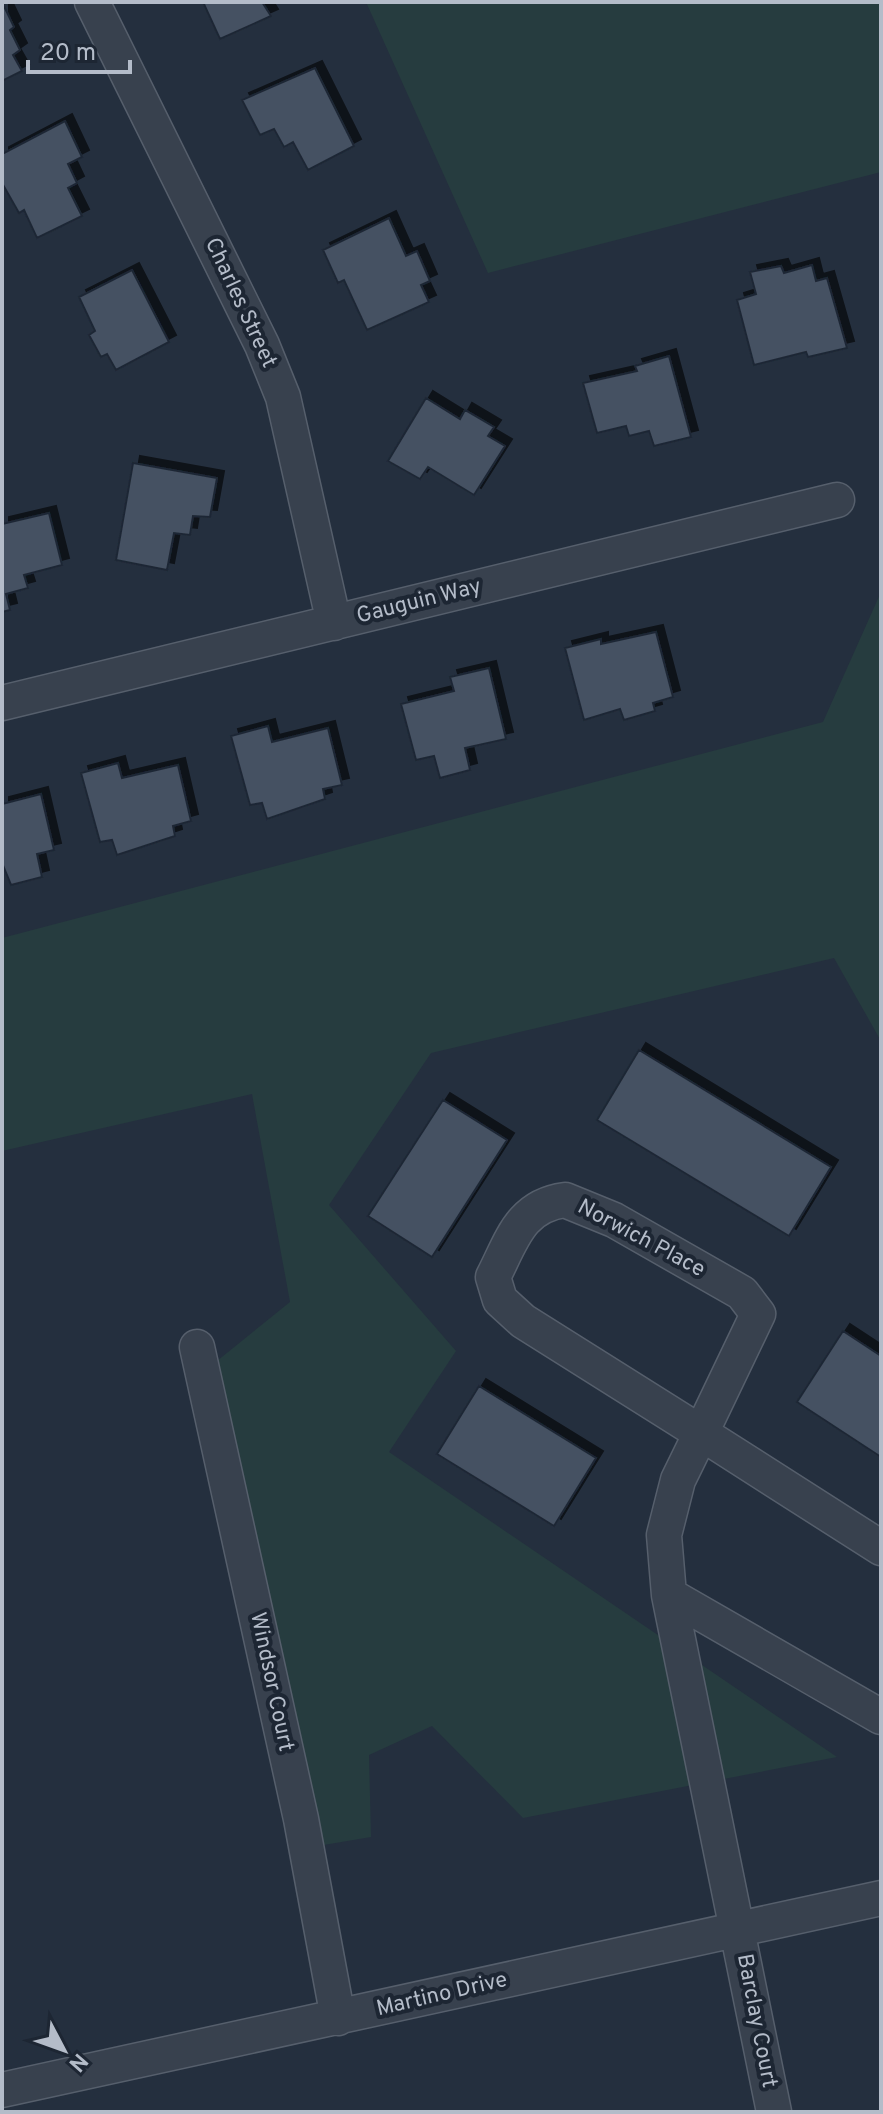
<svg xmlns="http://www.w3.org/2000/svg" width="883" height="2114" viewBox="0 0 883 2114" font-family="Overpass,sans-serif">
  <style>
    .green { fill: #263c3f }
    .building { fill: #455162; stroke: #1f2835; stroke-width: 2; filter: url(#shadow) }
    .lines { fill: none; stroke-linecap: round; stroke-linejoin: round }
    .minor-casing { stroke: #565f6c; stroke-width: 37 }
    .minor { stroke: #38414e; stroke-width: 34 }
    .labels { text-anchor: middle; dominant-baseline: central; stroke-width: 8; stroke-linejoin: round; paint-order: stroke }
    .street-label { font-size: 22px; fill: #b4bcc9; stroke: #1d2633 }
  </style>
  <defs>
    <filter id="shadow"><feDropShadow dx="7" dy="-7" stdDeviation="0" flood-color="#0009"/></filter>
  </defs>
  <rect width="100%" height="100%" fill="#242f3e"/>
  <path class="green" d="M366 2H881V172L488 273Z
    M881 592V1041L834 958 431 1053 329 1205 456 1351 389 1452 837 1757 523 1818 432 1726 369 1755 371 1837 294 1850 191 1382 290 1302 252 1094 2 1151V938L823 722Z"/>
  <path class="building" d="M2 2 14 27 10 30 20 50 13 55 22 71 2 81Z
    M203 2H262L271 16 220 39Z
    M315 68 354 146 308 170 293 142 284 147 274 129 260 135 242 100Z
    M65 121 82 157 68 164 77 183 68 188 82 216 37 238 24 210 19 213 2 183V154Z
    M389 218 406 256 417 251 430 281 421 285 429 302 367 330 344 280 338 283 323 250Z
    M812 265 816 281 827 278 847 348 808 357 806 352 754 365 737 300 756 294 750 272 781 266 784 273Z
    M132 270 169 342 116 370 107 354 101 357 89 335 95 331 79 297Z
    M669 356 691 437 654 446 649 431 629 436 626 426 597 433 583 383 637 371 635 366Z
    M426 398 460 419 465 410 494 427 488 436 505 446 474 495 428 467 420 479 388 461Z
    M133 463 217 478 210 517 193 516 190 535 174 533 167 570 116 560Z
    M49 513 62 565 24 575 28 588 6 594 10 610 2 612V524Z
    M656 632 673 697 653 703 655 711 624 720 620 709 584 720 565 648 601 639V644Z
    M489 668 506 739 465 748 470 770 440 778 434 756 416 760 401 704 454 691 450 677Z
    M268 726 272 742 328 728 342 785 323 789 325 799 267 819 262 803 250 805 231 736Z
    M118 763 122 778 178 765 191 821 173 826 175 836 117 855 112 840 100 842 81 773Z
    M41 794 54 850 37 854 42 877 11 885 2 863V804Z
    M639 1050 831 1167 789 1236 597 1120Z
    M443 1100 507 1140 432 1257 368 1216Z
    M843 1331 881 1356V1457L797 1402Z
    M479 1386 596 1458 554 1526 437 1454Z"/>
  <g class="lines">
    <defs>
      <path id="minor" d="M92 2 262 345 283 397 334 623
        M2 703 837 500
        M565 1200 614 1220 742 1293 758 1314 701 1433 523 1321 500 1300 493 1277C512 1240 520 1206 565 1200Z
        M197 1347 301 1819 338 2018
        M669 1595 881 1717
        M2 2090 881 1898
        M774 2112 669 1595 664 1535 678 1480 701 1433 881 1548"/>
    </defs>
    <use href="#minor" class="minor-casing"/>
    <use href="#minor" class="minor"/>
  </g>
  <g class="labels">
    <g class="street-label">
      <text transform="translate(240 303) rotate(65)">Charles Street</text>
      <text transform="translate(419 602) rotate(-14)">Gauguin Way</text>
      <text transform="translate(641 1239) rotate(28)">Norwich Place</text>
      <text transform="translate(271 1682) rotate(78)">Windsor Court</text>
      <text transform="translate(442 1995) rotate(-13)">Martino Drive</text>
      <text transform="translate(756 2021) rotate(79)">Barclay Court</text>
    </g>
  </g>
  <rect width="883" height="2114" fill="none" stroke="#b4bcc9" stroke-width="8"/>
  <g transform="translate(64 2050) rotate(131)" stroke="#1d2633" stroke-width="6" paint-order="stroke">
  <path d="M0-6L14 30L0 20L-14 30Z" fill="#b4bcc9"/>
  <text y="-12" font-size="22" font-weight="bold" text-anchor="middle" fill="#b4bcc9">N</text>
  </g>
  <path d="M28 60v12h102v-12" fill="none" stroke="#b4bcc9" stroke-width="4"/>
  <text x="40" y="60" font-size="24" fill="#b4bcc9" stroke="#1d2633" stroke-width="6" paint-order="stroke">20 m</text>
</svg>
